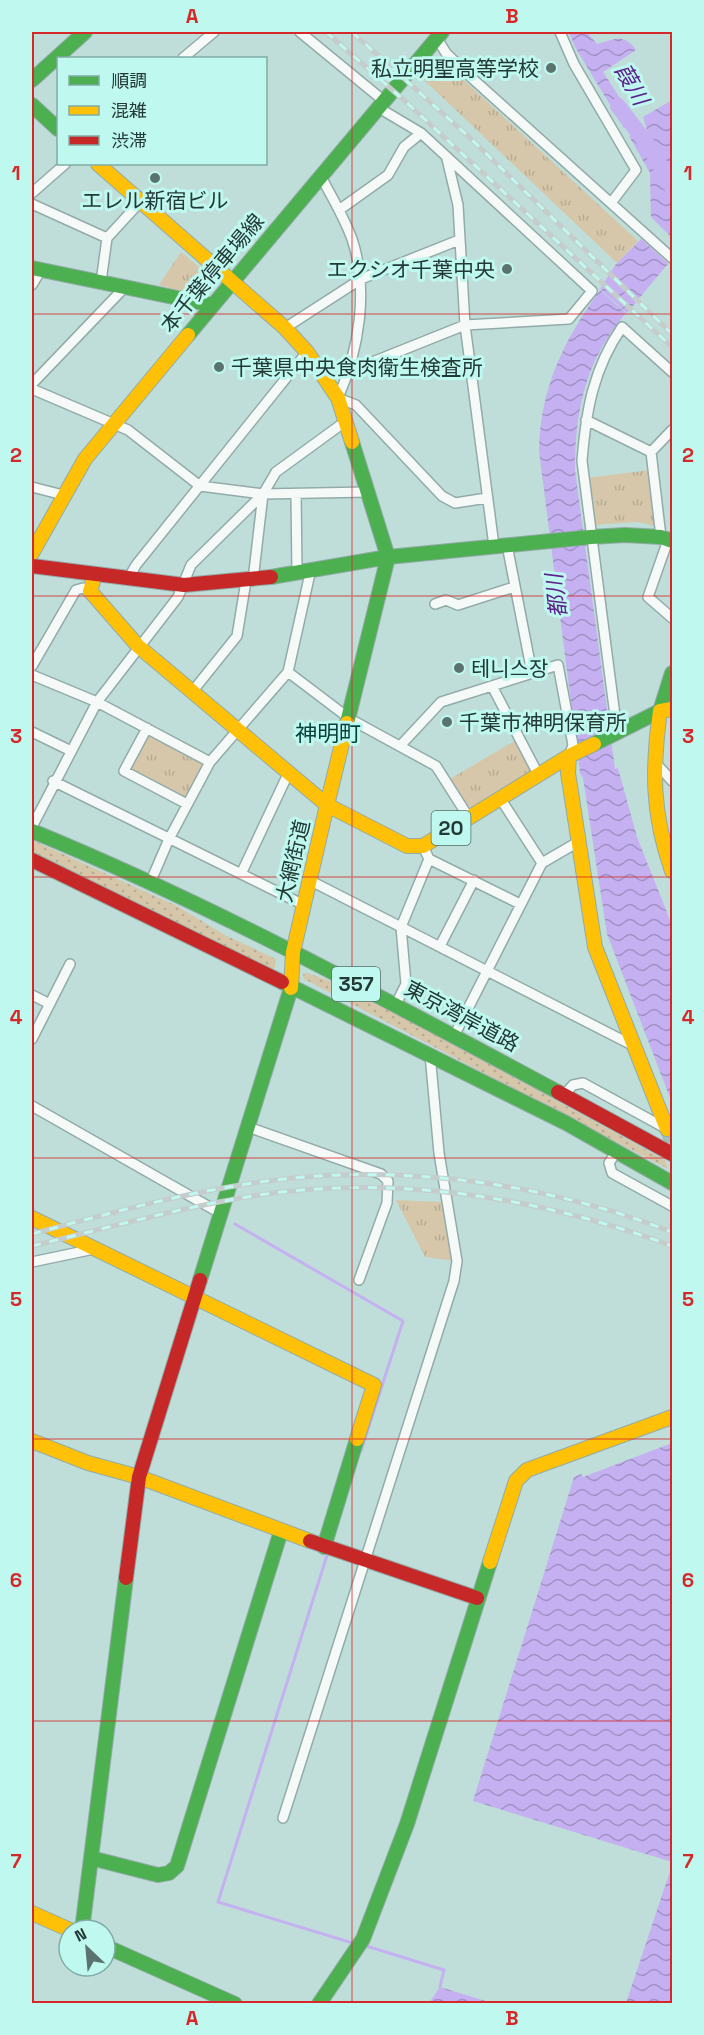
<svg xmlns="http://www.w3.org/2000/svg" width="704" height="2035" viewBox="0 0 704 2035" font-family="'Space Grotesk','Noto Sans JP','Noto Sans KR',sans-serif">
  <style>
    .grass { fill: url(#grass-dots) }
    .park { fill: url(#park-tufts) }
    .water { fill: url(#water-waves) }
    .pier { fill: #bfded9 }
    .lines { fill: none; stroke-linecap: round; stroke-linejoin: round }
    .stream { stroke: #c5b1f1; stroke-width: 3 }
    .river { stroke: #c5b1f1; stroke-width: 16 }
    .secondary-tunnel { stroke: #a0bdb8; stroke-width: 14; stroke-dasharray: 14 7; stroke-linecap: butt }
    .street-casing { stroke: #93aba8; stroke-width: 12 }
    .fast-casing { stroke: #93aba8; stroke-width: 16 }
    .slow-casing { stroke: #93aba8; stroke-width: 16 }
    .jam-casing { stroke: #93aba8; stroke-width: 16 }
    .street { stroke: #f5faf9; stroke-width: 9 }
    .fast { stroke: #4caf50; stroke-width: 14 }
    .slow { stroke: #ffc107; stroke-width: 14 }
    .jam { stroke: #c62828; stroke-width: 14 }
    .rail-casing { stroke: #c5cdcc; stroke-width: 5 }
    .rail { stroke: #bff8ef; stroke-width: 3; stroke-dasharray: 9; stroke-linecap: butt }
    .grid { fill: none; stroke: #d62828; stroke-width: 1.5; stroke-opacity: 0.55 }
    .poi-dot { fill: #5a736f; stroke: #bff8ef; stroke-width: 2 }
    .labels { text-anchor: middle; dominant-baseline: central; stroke-width: 6; stroke-linejoin: round; paint-order: stroke }
    .shield { fill: #bff8ef; stroke: #52726e; stroke-width: 1.5 }
    .shield-label { font-size: 20px; font-weight: bold; fill: #233936 }
    .poi-label { font-size: 21px; fill: #233936; stroke: #bff8ef; text-anchor: start }
    .street-label { font-size: 21px; fill: #233936; stroke: #bff8ef }
    .water-label { font-size: 22px; font-style: italic; fill: #5c238e; stroke: #bff8ef }
    .neighbourhood-label { font-size: 22px; fill: #04423c; stroke: #bff8ef }
    .neatline { fill: none; stroke: #d62828; stroke-width: 2 }
    .grid-label { font-size: 20px; text-anchor: middle; font-weight: bold; fill: #d62828 }
  </style>
  <defs>
    <pattern id="grass-dots" width="8" height="8" patternUnits="userSpaceOnUse" patternTransform="scale(1.5)"><rect width="8" height="8" fill="#d6c7aa"/><path d="M2 2h.1M6 6h.1" fill="none" stroke="#b7ac93" stroke-width="1.8" stroke-linecap="round"/></pattern>
    <pattern id="park-tufts" width="24" height="20" patternUnits="userSpaceOnUse" patternTransform="scale(1.5)"><rect width="24" height="20" fill="#d6c7aa"/><path d="M3 7l-1-3M5 7V3M7 7l1-3M15 17l-1-3M17 17v-4M19 17l1-3" fill="none" stroke="#b7ac93"/></pattern>
    <pattern id="water-waves" width="16" height="10" patternUnits="userSpaceOnUse" patternTransform="scale(1.5)"><rect width="16" height="10" fill="#c5b1f1"/><path d="M0 5q4-4 8 0t8 0" fill="none" stroke="#a091c4"/></pattern>
  </defs>
  <rect width="100%" height="100%" fill="#bfded9"/>
  <path class="grass" d="M32 840 177 906 225 935 276 959 275 967 271 969 35 853 32 851Z
    M307 973 328 980 383 1006 665 1160 668 1169 304 979 303 974Z"/>
  <path class="park" d="M437 60H442L638 241 617 263 422 78Z
    M181 252 217 282 205 297 159 285Z
    M650 470 656 526 637 522 594 525 587 478Z
    M147 735 200 761 203 767 187 797 183 799 131 771 129 767Z
    M516 740 532 771 473 807 467 806 450 779Z
    M396 1200 441 1202 455 1261 425 1257Z"/>
  <path class="water" d="M569 32H587L597 44C615 39 624 33 636 50L603 72 635 121 624 128 575 47Z
    M672 100V259L627 313 600 289 616 264 641 239 651 221 650 173 629 136 639 130 652 147 643 117Z
    M600 290 626 313C586 360 575 409 575 470L615 769 618 768 637 837 672 925V1103L607 934 583 778 580 773 539 451C540 388 564 340 600 290Z
    M672 1443V1862L473 1801 574 1477 581 1474 583 1477Z
    M672 1865V2003H626Z
    M440 1987 492 2003H429Z"/>
  <path class="pier" d="M649 215 672 238V260L670 265 639 237Z"/>
  <g class="lines">
    <path class="stream" d="M235 1224 403 1321 361 1451
      M328 1552 218 1902 356 1944
      M363 1945 444 1970 440 1987"/>
    <path class="river" d="M618 106 651 149 672 187"/>
    <path class="secondary-tunnel" d="M667 1129 672 1145"/>
    <defs>
      <path id="street" d="M300 32 384 101
        M560 32 574 64 636 170 611 203
        M436 37 446 53 474 80 672 258
        M183 58 214 32
        M447 159 458 205 465 325 494 546
        M321 177C332 197 344 217 352 239 369 290 359 350 338 398L356 405 442 496 455 503 487 498
        M32 193 65 164
        M32 204 107 238 141 201
        M339 210 388 175 404 147 421 133
        M101 282 107 238
        M32 285 41 270
        M285 328 361 279 459 240
        M350 371 465 325 569 319 592 291 421 133 379 108
        M32 384 125 287
        M32 389 128 430 200 486 263 494 368 492
        M586 420 651 452
        M32 487 63 495
        M296 494 297 572
        M661 537 651 452 672 430
        M668 540 648 597 672 618
        M507 545 532 673
        M128 579 136 565 307 352
        M253 580 263 494
        M435 604 446 600 458 605 514 587
        M32 666 76 590 83 588 90 591
        M288 672 350 719 436 766 469 818
        M32 675 97 702 210 762
        M492 686 538 774
        M192 692 237 636 246 581
        M147 728 124 771 187 804
        M617 731 582 461C586 411 593 369 622 327L672 372
        M32 732 69 750
        M400 746 441 702 558 665 573 745 569 756
        M654 761 672 781
        M53 781 304 905
        M500 798 542 863
        M32 827 97 702 178 597 191 565 263 494 276 472 346 421
        M423 846 429 859 520 904
        M241 874 288 774
        M309 880 632 1045
        M150 883 169 839 210 762 288 672 311 569
        M440 946 474 880
        M32 995 50 1004
        M396 1004 406 984 401 927 429 859
        M454 1036 542 863 578 842
        M32 1039 70 964
        M564 1095 573 1085 583 1083 667 1129
        M32 1106 220 1213
        M248 1127 381 1174 388 1181 387 1203 359 1280
        M617 1151 609 1163 612 1173 672 1206
        M32 1262 94 1249
        M283 1818 454 1281 457 1261 439 1153 430 1054"/>
      <path id="fast" d="M32 80 85 32
        M32 105 58 129
        M32 268 212 305
        M188 335 442 32
        M271 577 388 557 591 537 625 535 661 537 672 541
        M347 723 388 557 352 442
        M594 744 660 711 672 673
        M32 831C213 905 386 1000 558 1092
        M282 982 566 1123 672 1183
        M200 1280 291 988
        M324 1547 357 1439
        M91 1858 158 1875 169 1873 177 1866 281 1531
        M82 1930 126 1578
        M105 1946 235 2004
        M319 2004 363 1939 407 1824 490 1562"/>
      <path id="slow" d="M98 164 285 328 307 352 338 398 352 442
        M32 553 85 459 188 335
        M95 575 90 591 138 646 327 805 347 723
        M672 709 660 711C652 770 652 814 672 871
        M569 756 568 773 595 947 667 1129
        M291 988 293 952 327 805 407 846H423L569 756 594 744
        M32 1218 374 1385 357 1439
        M32 1441 88 1463 139 1477 310 1541
        M490 1562 516 1481 527 1470 672 1417
        M32 1913 70 1930"/>
      <path id="jam" d="M32 566 184 585 271 577
        M32 860 282 982
        M558 1092 672 1154
        M310 1541 477 1598
        M126 1578 139 1477 200 1280"/>
    </defs>
    <use href="#street" class="street-casing"/>
    <use href="#fast" class="fast-casing"/>
    <use href="#slow" class="slow-casing"/>
    <use href="#jam" class="jam-casing"/>
    <use href="#street" class="street"/>
    <use href="#fast" class="fast"/>
    <use href="#slow" class="slow"/>
    <use href="#jam" class="jam"/>
    <defs>
      <path id="rail" d="M326 32 406 102 672 347
        M352 32 469 137 672 334
        M32 1234C117 1211 205 1187 293 1178 421 1166 553 1186 672 1232
        M32 1246C99 1230 167 1211 235 1199 382 1172 534 1195 672 1246"/>
    </defs>
    <use href="#rail" class="rail-casing"/>
    <use href="#rail" class="rail"/>
  </g>
  <path class="grid" d="M352 32V2004M32 314H672M32 596H672M32 877H672M32 1158H672M32 1439H672M32 1721H672"/>
  <g class="poi-dot">
    <circle cx="551" cy="68" r="6"/>
    <circle cx="155" cy="178" r="6"/>
    <circle cx="507" cy="269" r="6"/>
    <circle cx="219" cy="367" r="6"/>
    <circle cx="459" cy="668" r="6"/>
    <circle cx="447" cy="722" r="6"/>
  </g>
  <g class="labels">
    <g class="shield">
      <rect x="431.5" y="811" width="39" height="34" rx="4.5"/>
      <rect x="332" y="967" width="48" height="34" rx="4.5"/>
    </g>
    <g class="shield-label">
      <text x="451" y="828">20</text>
      <text x="356" y="984">357</text>
    </g>
    <g class="poi-label">
      <text x="539" y="68" text-anchor="end">私立明聖高等学校</text>
      <text x="155" y="200" text-anchor="middle">エレル新宿ビル</text>
      <text x="495" y="269" text-anchor="end">エクシオ千葉中央</text>
      <text x="231" y="367">千葉県中央食肉衛生検査所</text>
      <text x="471" y="668">테니스장</text>
      <text x="459" y="722">千葉市神明保育所</text>
    </g>
    <g class="street-label">
      <text transform="translate(212 273) rotate(-50)">本千葉停車場線</text>
      <text transform="translate(293 861) rotate(-77)">大網街道</text>
      <text transform="translate(462 1016) rotate(28)">東京湾岸道路</text>
    </g>
    <g class="water-label">
      <text transform="translate(632 84) rotate(60)">葭川</text>
      <text transform="translate(556 596) rotate(-97)">都川</text>
    </g>
    <g class="neighbourhood-label">
      <text x="328" y="733">神明町</text>
    </g>
  </g>
  <rect width="704" height="2035" fill="none" stroke="#bff8ef" stroke-width="66"/>
  <rect x="57" y="57" width="210" height="108" fill="#bff8ef" stroke="#81aca5" stroke-width="1.5"/>
  <rect x="69" y="76" width="30" height="9" fill="#4caf50" stroke="#81aca5" stroke-width="1.5"/>
  <text x="111" y="87" font-size="18" fill="#233936">順調</text>
  <rect x="69" y="106" width="30" height="9" fill="#ffc107" stroke="#81aca5" stroke-width="1.5"/>
  <text x="111" y="117" font-size="18" fill="#233936">混雑</text>
  <rect x="69" y="136" width="30" height="9" fill="#c62828" stroke="#81aca5" stroke-width="1.5"/>
  <text x="111" y="147" font-size="18" fill="#233936">渋滞</text>
  <g transform="translate(87 1948) rotate(334)"><circle r="28" fill="#bff8ef" stroke="#81aca5" stroke-width="1.5"/>
  <path d="M0-4.5L10 22L0 15L-10 22Z" fill="#5a736f"/>
  <text y="-9" font-size="16" font-weight="bold" text-anchor="middle" fill="#233936">N</text>
  </g>
  <rect x="33" y="33" width="638" height="1969" class="neatline"/>
  <g class="grid-label">
    <text x="192" y="23">A</text>
    <text x="512" y="23">B</text>
    <text x="16" y="180">1</text>
    <text x="688" y="180">1</text>
    <text x="16" y="462">2</text>
    <text x="688" y="462">2</text>
    <text x="16" y="743">3</text>
    <text x="688" y="743">3</text>
    <text x="16" y="1024">4</text>
    <text x="688" y="1024">4</text>
    <text x="16" y="1306">5</text>
    <text x="688" y="1306">5</text>
    <text x="16" y="1587">6</text>
    <text x="688" y="1587">6</text>
    <text x="16" y="1868">7</text>
    <text x="688" y="1868">7</text>
    <text x="192" y="2025">A</text>
    <text x="512" y="2025">B</text>
  </g>
</svg>
